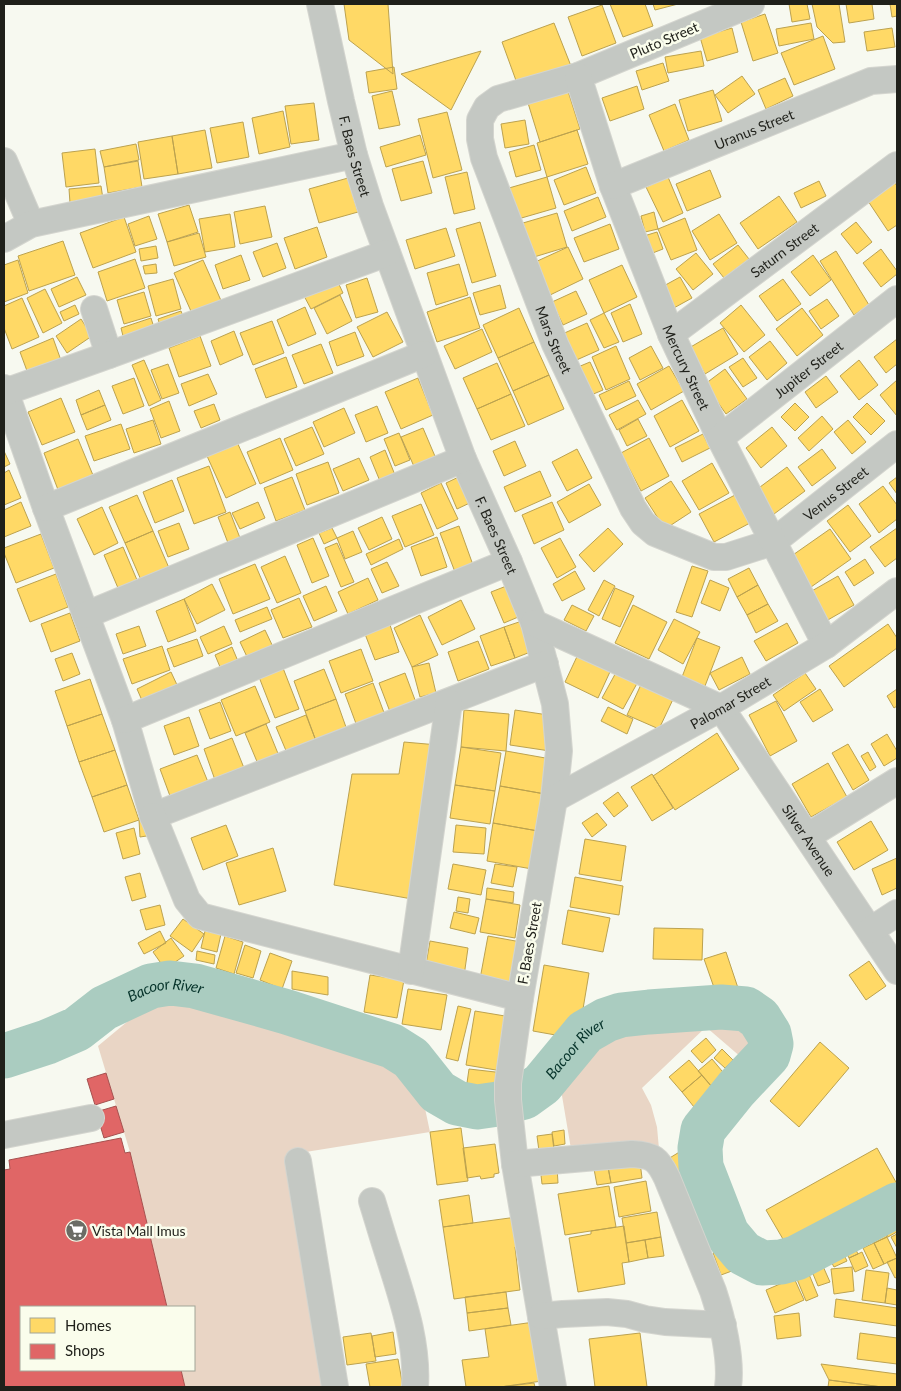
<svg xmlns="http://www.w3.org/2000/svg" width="901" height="1391" viewBox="0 0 901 1391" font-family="Lato,sans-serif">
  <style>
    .forest { fill: #e9d5c5 }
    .homes { fill: #ffd966; stroke: #bca24f }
    .shops { fill: #e06666; stroke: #a6514f }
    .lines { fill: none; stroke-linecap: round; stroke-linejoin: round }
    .river { stroke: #aaccc0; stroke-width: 45 }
    .minor-casing { stroke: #d4d5cf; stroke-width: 28 }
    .minor { stroke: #c4c8c3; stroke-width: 26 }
    .labels { text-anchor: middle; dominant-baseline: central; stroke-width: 5; stroke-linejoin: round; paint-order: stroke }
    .street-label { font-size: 14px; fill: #1f201a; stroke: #fafdec }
    .poi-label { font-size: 14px; fill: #1f201a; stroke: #fafdec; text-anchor: start }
    .water-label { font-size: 15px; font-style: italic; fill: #07342b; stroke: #fafdec }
  </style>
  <rect width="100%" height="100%" fill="#f7f9f0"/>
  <path class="forest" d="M174 994 396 1064 419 1080 430 1132 287 1155 326 1387H185L181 1370H194V1307H167L130 1152 98 1046 157 997Z
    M730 1017 747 1019 757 1029 762 1041 761 1052 749 1064 706 1027 642 1088 651 1105 657 1127 659 1149H571L559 1078C568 1064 577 1050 590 1039 612 1021 699 1019 730 1017Z"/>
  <path class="homes" d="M344 4H388L393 74 349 40Z
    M610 4H645L653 26 623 37Z
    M653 4H678L655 10Z
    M789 4H807L810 19 792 22Z
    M812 4H839L845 42 833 43 817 27Z
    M846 4H872L874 19 849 23Z
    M890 4H897V16L892 17Z
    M602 5 616 43 582 56 568 17Z
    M765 14 778 53 753 61 741 22Z
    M554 23 571 66 518 86 502 42Z
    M811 23 814 39 779 46 776 29Z
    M732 28 738 52 707 61 700 37Z
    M892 28 895 47 867 51 864 32Z
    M823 36 835 69 794 85 781 53Z
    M481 51 451 110 401 74Z
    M701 51 704 66 668 73 665 57Z
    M663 63 669 81 642 90 636 71Z
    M394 67 397 89 369 93 366 72Z
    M742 76 755 94 728 113 715 95Z
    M785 78 793 96 766 109 758 90Z
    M637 86 644 109 610 121 602 98Z
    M713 90 722 121 688 131 679 100Z
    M392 91 400 125 379 129 372 96Z
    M568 91 580 129 540 142 528 103Z
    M314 103 319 140 291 144 285 106Z
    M675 104 689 140 664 151 649 115Z
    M283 111 290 147 259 154 252 118Z
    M447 112 462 170 433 178 418 119Z
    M525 120 529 144 505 148 501 124Z
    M243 122 249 157 217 163 210 128Z
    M205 130 212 168 178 174 172 136Z
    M577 130 588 164 547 177 537 143Z
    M420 135 426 155 386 167 380 147Z
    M172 136 178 174 144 179 138 142Z
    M136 144 139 160 104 167 100 151Z
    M534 145 541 170 516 177 509 152Z
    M95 149 99 183 66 187 62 153Z
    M138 161 142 187 108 193 104 167Z
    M423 161 432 193 401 201 392 169Z
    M586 167 596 193 564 205 554 180Z
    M710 170 721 197 687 211 676 184Z
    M467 172 475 209 454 214 445 177Z
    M547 177 556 208 518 219 509 188Z
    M668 177 683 213 663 222 646 187Z
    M348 178 358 212 319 223 309 189Z
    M892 179 897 186V225L888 231 866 198Z
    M819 181 826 196 801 208 794 193Z
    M101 186 103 199 70 203 69 189Z
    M779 196 797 222 758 249 740 223Z
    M598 197 606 217 572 231 564 211Z
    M189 205 198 232 167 242 158 214Z
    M265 206 272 237 240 244 234 212Z
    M654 212 658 229 645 232 641 216Z
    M557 213 567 247 534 257 523 223Z
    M230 214 235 247 205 252 199 219Z
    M719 214 737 243 710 260 692 231Z
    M149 216 157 239 135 246 128 224Z
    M124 217 136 252 93 268 80 233Z
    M685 218 697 250 671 260 658 229Z
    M480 222 496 276 472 283 456 229Z
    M856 222 872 242 857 254 841 234Z
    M610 224 619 249 584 262 574 238Z
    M317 227 327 257 295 269 284 238Z
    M446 228 455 256 415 269 406 240Z
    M657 232 663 249 650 254 644 236Z
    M199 233 206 257 174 266 167 242Z
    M63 241 75 275 29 291 18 256Z
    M277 243 286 268 263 277 253 252Z
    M738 245 749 259 724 278 713 264Z
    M156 246 158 258 141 261 139 249Z
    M568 247 583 279 548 296 533 263Z
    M881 249 897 271V274L881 287 863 263Z
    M836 251 869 305 854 315 820 261Z
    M696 253 713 274 693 290 676 269Z
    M241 255 250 280 223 289 215 265Z
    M813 255 831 280 810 296 791 272Z
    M135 259 145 288 107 301 98 272Z
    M18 260 28 293 4 302V265Z
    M203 260 223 305 194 318 174 273Z
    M156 264 157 273 145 274 143 266Z
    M459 264 468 295 436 305 427 273Z
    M622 265 637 297 604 313 589 280Z
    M77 277 86 295 59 307 51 289Z
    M680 277 692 298 672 309 660 288Z
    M336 278 343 293 311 309 303 294Z
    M367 278 378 312 356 318 346 285Z
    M173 279 181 309 156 316 148 286Z
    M783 279 801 304 777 321 759 296Z
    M500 285 506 308 480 315 473 293Z
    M45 289 62 323 43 333 27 298Z
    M576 291 587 314 563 325 552 302Z
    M144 292 151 316 124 324 117 300Z
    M340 295 352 321 327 334 314 308Z
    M470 297 480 328 437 342 427 312Z
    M22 298 39 337 12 349 4 328V306Z
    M827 299 839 316 821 329 809 311Z
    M630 304 642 334 623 342 611 313Z
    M75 305 79 314 64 321 60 312Z
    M741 305 765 335 744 352 720 323Z
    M305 307 316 334 288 346 277 320Z
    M519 308 534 342 498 358 483 325Z
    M802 308 823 335 797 356 776 329Z
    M181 311 185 321 161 329 158 319Z
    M387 312 403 342 373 357 357 327Z
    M604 313 619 342 604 348 590 320Z
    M151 318 156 334 125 344 121 328Z
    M81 319 92 336 67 353 56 336Z
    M272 321 284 353 253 365 240 333Z
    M587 323 599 350 572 362 560 335Z
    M723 328 738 354 705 374 689 348Z
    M482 329 492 352 455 369 444 346Z
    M234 331 243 355 220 365 211 341Z
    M355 332 364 356 337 366 329 342Z
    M200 336 211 366 179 377 169 348Z
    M53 338 63 366 30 379 20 352Z
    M897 339V364L886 373 874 357Z
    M770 341 787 363 767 380 749 357Z
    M534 342 549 375 513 391 498 358Z
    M321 344 333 373 304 384 292 355Z
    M616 346 630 379 606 390 592 357Z
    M651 346 663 368 640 380 629 358Z
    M286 357 297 387 266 398 255 369Z
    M743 358 757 378 743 387 729 367Z
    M144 360 161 400 149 406 132 365Z
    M859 360 878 385 859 400 840 376Z
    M590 362 603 390 591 395 578 367Z
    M497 363 511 394 477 409 463 378Z
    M168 364 179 393 162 399 151 370Z
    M669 366 684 391 651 410 637 384Z
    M725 369 747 399 726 414 705 384Z
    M208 374 217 394 189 406 181 384Z
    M549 375 564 409 528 425 513 391Z
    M826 376 838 392 816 408 805 392Z
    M134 378 144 406 123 414 112 386Z
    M418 378 433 415 401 429 385 392Z
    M897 380V416L880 395Z
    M629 381 636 396 606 410 599 395Z
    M99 390 105 405 81 415 76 400Z
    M511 394 525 426 491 440 477 409Z
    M61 398 75 432 42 445 28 412Z
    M638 400 646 414 617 430 609 415Z
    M682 400 699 431 670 447 654 416Z
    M169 401 180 431 161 438 150 409Z
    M795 403 809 417 795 431 781 417Z
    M867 403 885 421 871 435 853 417Z
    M214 404 220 420 201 428 194 411Z
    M105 405 111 420 87 430 81 415Z
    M377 406 388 433 366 442 355 415Z
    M344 408 355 433 324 447 313 422Z
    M822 416 833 429 809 451 798 438Z
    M638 419 647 436 627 446 619 430Z
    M153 420 161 444 134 453 126 429Z
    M848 420 866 442 852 454 834 432Z
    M121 424 130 449 94 461 85 436Z
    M312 427 324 454 296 466 284 439Z
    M772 427 787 446 761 468 746 448Z
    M423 428 437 461 416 471 401 437Z
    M399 433 410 460 395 466 384 439Z
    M703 434 710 448 682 462 675 448Z
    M280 438 293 470 260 484 247 452Z
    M649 438 669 476 641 491 621 453Z
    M78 439 95 480 60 495 44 453Z
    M515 441 526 466 504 476 493 451Z
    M237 442 256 484 226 498 207 456Z
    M577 449 592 478 567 491 552 462Z
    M822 449 836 468 812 486 798 467Z
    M385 450 397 480 382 486 370 457Z
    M4 451 10 464 4 467Z
    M359 458 369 480 343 491 333 469Z
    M328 462 339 493 307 505 296 474Z
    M712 463 729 493 699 510 682 481Z
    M209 466 226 512 194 524 177 478Z
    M787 467 805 491 774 514 756 490Z
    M9 470 21 498 4 505V473Z
    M540 471 551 496 515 512 504 487Z
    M465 474 476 500 457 509 446 483Z
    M292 477 305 510 276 521 264 488Z
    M897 477V494L889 483Z
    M172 480 184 511 155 523 143 492Z
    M671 481 691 512 665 529 645 498Z
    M441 483 458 519 437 529 421 493Z
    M589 484 601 505 569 523 557 502Z
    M883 486 897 505V519L879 533 859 504Z
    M137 495 153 531 125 543 109 507Z
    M735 495 750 523 714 542 699 514Z
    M21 502 31 526 4 537V510Z
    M258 502 265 518 240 529 232 513Z
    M552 502 564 530 534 544 522 515Z
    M421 504 434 535 405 547 392 516Z
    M848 505 871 536 850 552 827 521Z
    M102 507 118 543 94 555 77 519Z
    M230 512 240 538 228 543 218 517Z
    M382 517 392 539 369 550 358 528Z
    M179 523 189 549 168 557 158 531Z
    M459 526 473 565 455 572 440 533Z
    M332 528 337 538 324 544 319 533Z
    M608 528 623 544 594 572 579 555Z
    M897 528V558L885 567 870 547Z
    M830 529 851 559 811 587 790 557Z
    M153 531 169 568 141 580 125 543Z
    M353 531 362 552 345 559 337 538Z
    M41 534 54 568 16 583 4 553V548Z
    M437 537 447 567 421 576 411 547Z
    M313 538 329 576 312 583 297 545Z
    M560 538 576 567 557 578 541 548Z
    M399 539 403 549 371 565 366 554Z
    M337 543 354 582 341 587 325 548Z
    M123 547 137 580 118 588 104 555Z
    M285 556 301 593 277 603 261 567Z
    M865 559 874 573 854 586 845 572Z
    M387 562 399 586 382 593 371 569Z
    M255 564 270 599 233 614 219 579Z
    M692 566 708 571 692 617 676 612Z
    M749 568 758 585 737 597 728 579Z
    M575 571 585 589 562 601 553 584Z
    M56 574 68 607 30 622 17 589Z
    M838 576 854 605 826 621 810 592Z
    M368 578 378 600 348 614 338 592Z
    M604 580 615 586 599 616 588 610Z
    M710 580 729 588 720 611 701 603Z
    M212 584 225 610 197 624 184 599Z
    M509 585 523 615 504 623 491 592Z
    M758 585 768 604 747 615 737 597Z
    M326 586 337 611 314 621 303 596Z
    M615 588 634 596 620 627 602 619Z
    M299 598 312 627 283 638 271 610Z
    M184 599 196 631 168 642 156 611Z
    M461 600 475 629 442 645 428 617Z
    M768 604 778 621 756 633 747 615Z
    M572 605 594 616 586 631 564 620Z
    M633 605 667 622 649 659 615 643Z
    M267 607 272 619 240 632 235 620Z
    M70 613 80 641 51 652 41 624Z
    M420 615 438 655 412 667 394 628Z
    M674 619 700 632 683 664 658 650Z
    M522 621 533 651 515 658 504 627Z
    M787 623 798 643 766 661 754 641Z
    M888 624 897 638V648L844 687 829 666Z
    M390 625 399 652 375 660 365 634Z
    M139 626 146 646 123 654 116 634Z
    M224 626 232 644 208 654 200 637Z
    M504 627 515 658 491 666 480 636Z
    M265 630 274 649 249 661 240 642Z
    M697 638 720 647 705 686 682 677Z
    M197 639 203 656 174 667 167 649Z
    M478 641 489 669 458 681 448 652Z
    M162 646 170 670 132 684 123 659Z
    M232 647 240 666 223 674 215 655Z
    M581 648 614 663 598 698 565 682Z
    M361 649 373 681 341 693 329 661Z
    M72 653 80 674 63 681 55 659Z
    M742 657 750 674 719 690 710 673Z
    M429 663 436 693 420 697 412 667Z
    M619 667 640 678 623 709 602 698Z
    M283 668 299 709 275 718 259 677Z
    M324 669 336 699 305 711 294 681Z
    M171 672 178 687 144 705 137 689Z
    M405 673 418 708 392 717 379 683Z
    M805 673 816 689 784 711 773 695Z
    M644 678 676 693 659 729 627 715Z
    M90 679 102 714 67 726 55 691Z
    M373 683 386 718 358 729 345 694Z
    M255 686 270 722 236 736 221 700Z
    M820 689 833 710 813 722 800 702Z
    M897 689V706L894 708 887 696Z
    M336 699 347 730 316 741 305 711Z
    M776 701 797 741 770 756 749 715Z
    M220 702 231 731 210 739 199 710Z
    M608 707 633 719 627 734 601 721Z
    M464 710 509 714 506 751 461 747Z
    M515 710 555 716 550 751 510 745Z
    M102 714 115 750 79 762 67 726Z
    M306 715 316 741 287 753 276 727Z
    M189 717 199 746 174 755 164 726Z
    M266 724 279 756 258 764 245 733Z
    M717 733 739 769 675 810 653 776Z
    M887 734 897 751V758L884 766 871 744Z
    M232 738 244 768 215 780 204 749Z
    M404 742 438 745 412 899 334 885 352 774H399Z
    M848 744 869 780 853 790 832 753Z
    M461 747 501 753 495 791 455 785Z
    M115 750 127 785 92 797 79 762Z
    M506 751 551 759 545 794 500 786Z
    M868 752 876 767 870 771 861 756Z
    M197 755 208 782 170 796 160 769Z
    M828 763 847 797 811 817 792 784Z
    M652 774 673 808 652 821 631 787Z
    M127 785 139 820 104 832 92 797Z
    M455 785 495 791 490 824 450 818Z
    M500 786 545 794 538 831 493 823Z
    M618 792 628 806 614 817 603 803Z
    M597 813 607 825 592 837 582 823Z
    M151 819 153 835 140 837 139 820Z
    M871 821 888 850 854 870 837 842Z
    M493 823 538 831 532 869 487 861Z
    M226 825 238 856 203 870 191 838Z
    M456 825 486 828 484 854 453 852Z
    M134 828 140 854 123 859 116 833Z
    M585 839 626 846 621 881 579 874Z
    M273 848 286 891 239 905 226 863Z
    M897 858V888L882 895 872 869Z
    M453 864 486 870 481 895 448 889Z
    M495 864 517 867 513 887 491 883Z
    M140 873 146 897 132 901 125 877Z
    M575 877 623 886 619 915 570 907Z
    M487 888 514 892 513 903 486 899Z
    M458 897 470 899 468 913 456 911Z
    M486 899 520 905 515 938 480 932Z
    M160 905 165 925 146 930 140 910Z
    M568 910 610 918 603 952 562 944Z
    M454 912 479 918 475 934 450 928Z
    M183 919 204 934 192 952 170 936Z
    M654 928 703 929 702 960 653 959Z
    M160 931 166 943 144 954 138 943Z
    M205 931 221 934 217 952 201 948Z
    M225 936 243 942 234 974 216 968Z
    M488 936 521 942 514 985 480 979Z
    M171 938 184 956 165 969 153 952Z
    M430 941 468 948 464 976 425 970Z
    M245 945 261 951 253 978 236 973Z
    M197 951 215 955 214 964 196 960Z
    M726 952 739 991 718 999 704 959Z
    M270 953 292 961 282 989 260 980Z
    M869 961 886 986 866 1000 849 975Z
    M544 965 589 973 578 1039 533 1031Z
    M292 971 328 977V995L292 989Z
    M370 975 404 980 397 1018 364 1012Z
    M408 989 447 995 441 1030 402 1024Z
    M458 1006 471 1009 458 1061 446 1058Z
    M475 1011 511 1017 502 1071 466 1065Z
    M706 1038 716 1050 702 1063 691 1051Z
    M820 1042 849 1068 799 1127 770 1101Z
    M722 1049 733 1060 725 1068 714 1058Z
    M712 1059 732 1083 718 1094 698 1071Z
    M689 1060 702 1075 682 1092 669 1077Z
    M469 1069 504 1073 502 1093 466 1090Z
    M702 1075 718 1094 698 1112 682 1092Z
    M461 1128 468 1181 437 1185 430 1132Z
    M564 1130 565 1144 554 1146 552 1132Z
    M552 1134 554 1150 539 1151 537 1136Z
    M495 1144 499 1173 494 1174V1177L481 1179 480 1176 467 1178 463 1148Z
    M877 1148 897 1184 787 1246 766 1210Z
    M681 1151 690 1164 677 1173 668 1159Z
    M640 1162 642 1178 611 1183 608 1167Z
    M557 1167 558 1183 542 1184 541 1175 546 1168Z
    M608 1167 611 1183 597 1185 594 1169Z
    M692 1175 697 1187 679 1196 673 1183Z
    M646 1181 651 1211 619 1217 614 1187Z
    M609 1186 616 1227 565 1235 558 1194Z
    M701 1186 707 1199 685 1209 679 1196Z
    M469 1195 473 1223 443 1227 439 1200Z
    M707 1199 719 1227 697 1237 685 1209Z
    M657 1212 661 1237 626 1243 622 1218Z
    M517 1217 521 1246 515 1247 520 1290 454 1299 443 1227Z
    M895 1217 897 1222V1232L888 1237 882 1224Z
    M881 1225 887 1237 874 1243 868 1232Z
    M624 1226 629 1262 622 1263 625 1284 578 1292 569 1238 591 1234V1231Z
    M864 1228 871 1243 857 1249 851 1234Z
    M897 1234V1248L891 1237Z
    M661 1237 664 1256 648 1258 645 1240Z
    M887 1237 897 1258 884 1264 874 1243Z
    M850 1238 858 1254 849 1258 841 1242Z
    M645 1240 648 1258 629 1262 626 1243Z
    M874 1243 884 1264 873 1269 863 1248Z
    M839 1245 847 1261 834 1267 826 1252Z
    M732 1246 740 1268 721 1275 713 1253Z
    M822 1251 826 1260 815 1265 811 1257Z
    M862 1252 868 1266 855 1272 849 1258Z
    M897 1258V1277L895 1278 887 1262Z
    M822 1264 830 1282 818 1286 811 1269Z
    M789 1265 794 1276 780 1282 774 1271Z
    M806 1267 818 1296 806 1301 794 1272Z
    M852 1267 854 1291 834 1294 831 1269Z
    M866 1270 889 1273 885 1303 862 1300Z
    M794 1278 804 1300 775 1313 766 1290Z
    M887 1288 897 1290V1305L885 1303Z
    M506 1292 508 1308 467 1313 465 1297Z
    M836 1299 897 1308V1326L834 1317Z
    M508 1308 511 1325 469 1331 467 1313Z
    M799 1313 801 1336 777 1339 774 1316Z
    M534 1322 542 1381 500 1387H466L462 1360 489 1357 485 1329Z
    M393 1332 396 1354 375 1357 372 1336Z
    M371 1333 376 1361 347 1365 343 1337Z
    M640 1333 647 1387H595L589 1339Z
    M860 1333 897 1338V1364L857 1359Z
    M398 1359 403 1387H370L366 1364Z
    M821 1364 897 1374V1387H882L829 1380Z
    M829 1380 882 1387H828Z
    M534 1383 535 1387H500Z"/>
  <path class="shops" d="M106 1073 114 1099 95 1105 87 1079Z
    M116 1106 124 1132 104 1138 96 1112Z
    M121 1138 125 1153 130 1152 167 1307H21V1370H181L185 1387H4V1170L10 1169 9 1160Z"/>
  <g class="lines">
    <path class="river" id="s1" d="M4 1056 47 1042 77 1029 104 1008 151 986 170 983 195 986 287 1012 392 1046 411 1058 438 1092 457 1103 477 1107 498 1104 524 1097 542 1084 585 1032 606 1020 621 1015 649 1012 721 1007 746 1009 759 1018 769 1034 771 1044 768 1055 736 1089 703 1130 700 1148 701 1167 727 1234 743 1253 762 1263 781 1262 796 1258 897 1205"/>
    <defs>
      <g id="minor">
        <path id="s2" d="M320 4 341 101 354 155 370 206 463 459 509 562 534 623 555 704 559 751 554 799 520 998 508 1083V1100L515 1164 553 1387"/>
        <path id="s3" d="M751 4 578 76 498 99 487 107 480 120V139L484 158 555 344 633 508 643 523 655 533 714 557H726L773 542 897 444"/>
        <path id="s4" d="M578 76 613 186 671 334 720 438 826 645"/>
        <path d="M4 161 31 224"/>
        <path id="s5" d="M613 186 871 81 897 79"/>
        <path d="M4 239 31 224 354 155"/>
        <path d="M94 309 109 355"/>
        <path id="s6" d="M671 334 897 165"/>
        <path d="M4 388 46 508 125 720 153 816 545 664"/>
        <path d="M5 392 109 355 387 253"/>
        <path id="s7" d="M720 438 897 299"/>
        <path d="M46 508 424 354"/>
        <path d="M86 615 463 459"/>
        <path id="s8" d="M534 623 721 708 897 971"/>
        <path d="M125 720 509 562"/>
        <path id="s9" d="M554 799 721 708 826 645 897 591"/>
        <path d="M153 816 187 900 200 916 520 998"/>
        <path d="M808 836 897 781"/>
        <path d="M871 930 897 913"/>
        <path d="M411 971 449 702"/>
        <path d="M4 1135 91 1118"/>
        <path d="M298 1161 335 1387"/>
        <path d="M515 1164 632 1154C653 1155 658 1159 667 1178L713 1291C722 1318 732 1360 728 1387"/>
        <path d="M372 1201C378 1220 383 1238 389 1256 402 1298 418 1342 415 1387"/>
        <path d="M541 1316 563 1314 607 1312 627 1314 645 1319 665 1322 723 1325"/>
      </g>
    </defs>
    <use href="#minor" class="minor-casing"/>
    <use href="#minor" class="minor"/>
  </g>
  <defs>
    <symbol id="supermarket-disc" viewBox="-11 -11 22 22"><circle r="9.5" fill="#6b6c65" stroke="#fafdec"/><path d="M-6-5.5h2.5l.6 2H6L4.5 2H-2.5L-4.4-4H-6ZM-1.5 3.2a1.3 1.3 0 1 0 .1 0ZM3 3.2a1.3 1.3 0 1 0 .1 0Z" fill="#fff"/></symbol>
  </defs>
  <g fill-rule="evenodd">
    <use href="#supermarket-disc" x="64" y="1218" width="25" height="25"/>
  </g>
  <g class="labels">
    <g class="street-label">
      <text transform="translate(664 40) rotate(-23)">Pluto Street</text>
      <text stroke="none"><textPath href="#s5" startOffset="152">Uranus Street</textPath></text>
      <text stroke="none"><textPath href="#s2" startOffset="156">F. Baes Street</textPath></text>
      <text stroke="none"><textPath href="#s6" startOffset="141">Saturn Street</textPath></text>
      <text stroke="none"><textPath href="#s3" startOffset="532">Mars Street</textPath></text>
      <text stroke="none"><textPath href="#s4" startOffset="311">Mercury Street</textPath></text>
      <text stroke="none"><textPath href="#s7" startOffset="112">Jupiter Street</textPath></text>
      <text stroke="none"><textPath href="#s3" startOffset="956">Venus Street</textPath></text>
      <text stroke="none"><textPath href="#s2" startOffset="561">F. Baes Street</textPath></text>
      <text stroke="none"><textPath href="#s9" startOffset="201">Palomar Street</textPath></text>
      <text stroke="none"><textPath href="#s8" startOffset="364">Silver Avenue</textPath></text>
      <text transform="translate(529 943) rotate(-80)">F. Baes Street</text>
    </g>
    <g class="poi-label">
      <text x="92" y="1230">Vista Mall Imus</text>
    </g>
    <g class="water-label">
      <text stroke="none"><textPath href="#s1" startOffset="178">Bacoor River</textPath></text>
      <text stroke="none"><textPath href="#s1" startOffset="642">Bacoor River</textPath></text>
    </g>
  </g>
  <rect width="901" height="1391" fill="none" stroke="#1f201a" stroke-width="10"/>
  <rect x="20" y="1306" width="175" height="65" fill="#fafdec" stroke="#a2a598"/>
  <rect x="30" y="1318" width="25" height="15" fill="#ffd966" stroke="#a2a598"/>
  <text x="65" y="1331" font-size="15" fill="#1f201a">Homes</text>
  <rect x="30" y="1344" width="25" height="15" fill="#e06666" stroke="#a2a598"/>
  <text x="65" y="1356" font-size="15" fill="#1f201a">Shops</text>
</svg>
